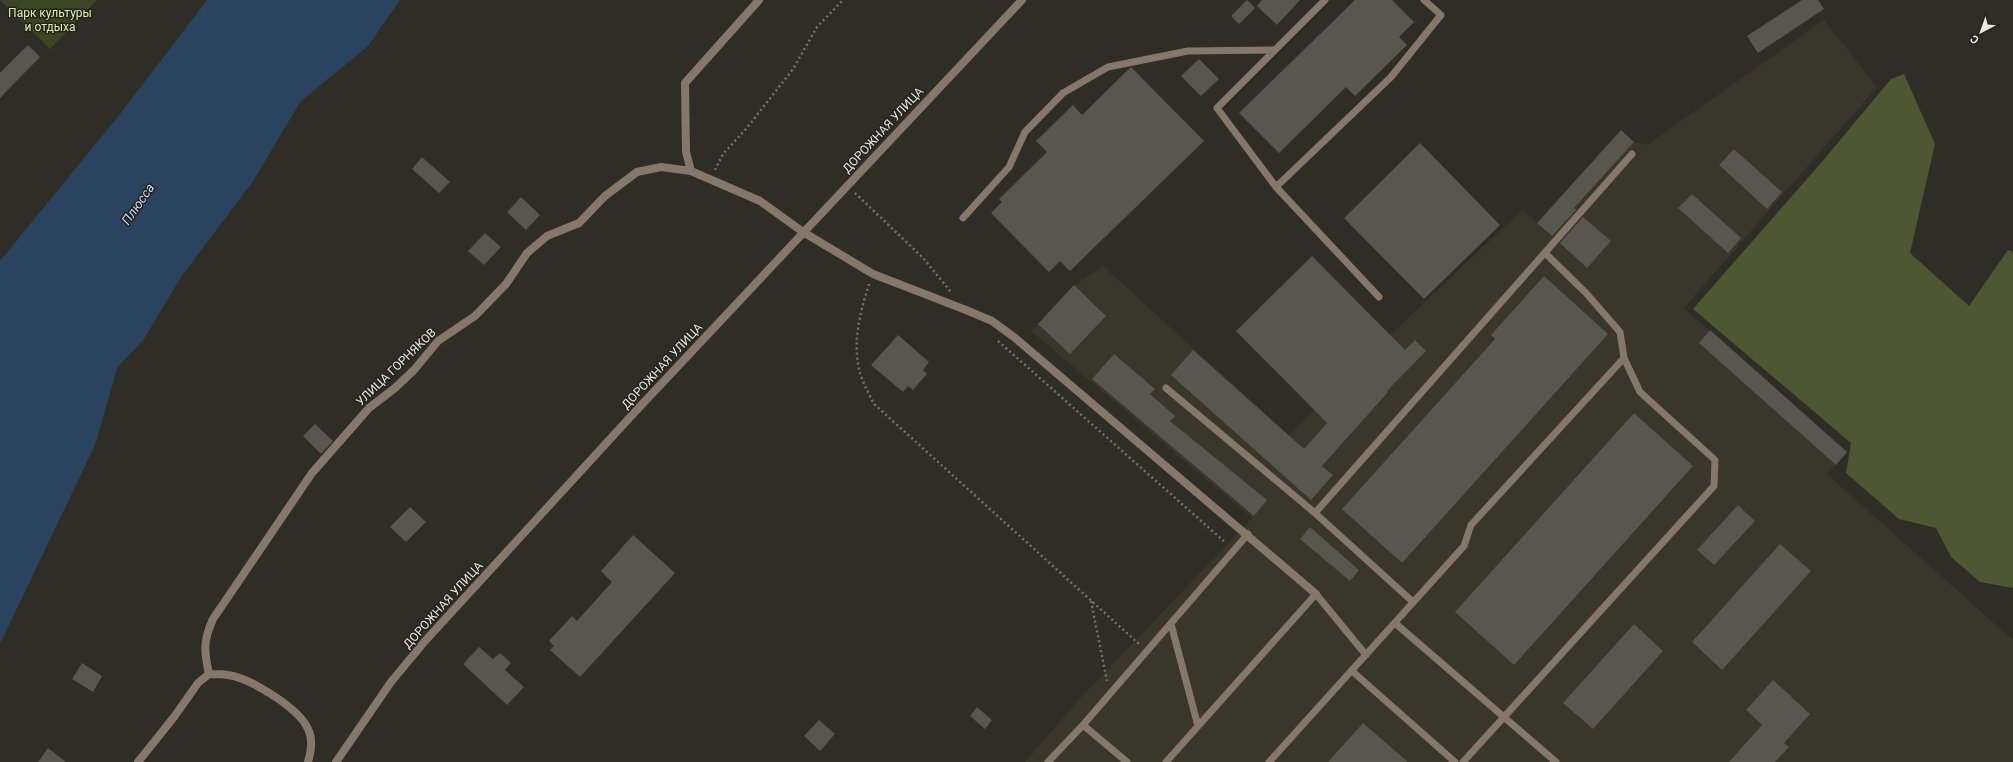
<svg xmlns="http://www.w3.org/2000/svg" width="2013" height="762" viewBox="0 0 2013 762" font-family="Roboto,sans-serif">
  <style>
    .built { fill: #39362a }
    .green { fill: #3e4522 }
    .forest { fill: #4f5732 }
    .water { fill: #2a4460 }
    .building { fill: #57564f }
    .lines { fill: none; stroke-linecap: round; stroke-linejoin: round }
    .path { stroke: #74736d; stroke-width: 2.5; stroke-dasharray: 2 3; stroke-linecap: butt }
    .service { stroke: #85786a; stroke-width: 7 }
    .minor { stroke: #85786a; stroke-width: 8 }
    .tertiary { stroke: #85786a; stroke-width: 8 }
    .labels { text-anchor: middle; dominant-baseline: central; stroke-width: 3; stroke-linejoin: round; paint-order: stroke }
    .park-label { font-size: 12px; fill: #ddecaa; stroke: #24231d }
    .street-label { font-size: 12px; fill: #eae9e5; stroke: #24231d }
    .water-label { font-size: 13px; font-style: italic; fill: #bfdbfa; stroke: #24231d }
  </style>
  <rect width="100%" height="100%" fill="#2e2d26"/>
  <path class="built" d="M1824 20 1877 87 1684 308 1847 452 1827 474 2013 640V762H1025L1072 707 1252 518 1031 331 1074 285 1103 266 1289 435 1390 335 1523 209 1538 223 1634 142 1647 145Z"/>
  <path class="green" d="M0 0H97L50 49Z"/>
  <path class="forest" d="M1904 74 1935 144 1910 253 1969 306 2008 250 2013 252V588L1980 582 1951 557 1936 528 1899 519 1846 473 1851 443 1693 309 1821 163 1891 79Z"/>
  <path class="water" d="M207 0H400L368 46 300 102 254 180 181 277 144 339 117 368 95 445 0 644V261L120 114Z"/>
  <path class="building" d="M1247 0 1255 8 1239 24 1231 16Z
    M1262 0H1300L1277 25 1257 6Z
    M1355 0H1392L1414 22 1399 37 1407 45 1355 96 1346 87 1279 153 1239 113Z
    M1802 0H1818L1824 9 1758 53 1747 36Z
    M28 45 40 57 0 98V73Z
    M1199 59 1219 79 1201 96 1181 76Z
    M1131 67 1204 141 1070 271 1060 261 1049 272 991 213 1002 202 999 199 1047 152 1036 141 1073 105 1082 115Z
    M1621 130 1634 142 1574 208 1576 210 1552 236 1537 223Z
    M1420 143 1500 225 1424 299 1344 218Z
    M1734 149 1782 192 1767 209 1719 165Z
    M422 157 450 182 439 193 412 169Z
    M1692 194 1741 238 1728 253 1678 208Z
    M521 197 540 215 526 230 507 212Z
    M1583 217 1611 241 1587 268 1560 243Z
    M485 233 501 247 484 265 468 251Z
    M1312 256 1405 350 1415 340 1426 351 1387 391 1388 392 1322 466 1333 475 1311 500 1171 375 1193 350 1304 449 1327 423 1236 331Z
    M1544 276 1608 334 1402 563 1342 509 1495 339 1491 335Z
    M1074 285 1106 316 1070 354 1038 324Z
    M1710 330 1847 452 1836 465 1699 343Z
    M898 335 929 362 923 370 927 374 913 390 908 386 903 392 871 365Z
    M1114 354 1155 389 1150 394 1175 416 1170 421 1267 500 1254 516 1092 379Z
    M1634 413 1693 466 1514 665 1455 612Z
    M315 424 333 441 321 454 303 436Z
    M1738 505 1755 521 1714 565 1697 550Z
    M410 507 426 522 406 542 390 527Z
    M1310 527 1359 570 1350 581 1300 539Z
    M633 535 675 573 580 677 550 650 554 646 549 641 572 616 577 621 612 582 601 571Z
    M1780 544 1811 571 1722 670 1692 642Z
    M1634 624 1663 651 1593 729 1563 703Z
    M479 647 493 659 500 653 511 663 505 670 524 687 507 705 463 664Z
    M82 663 102 676 93 692 72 679Z
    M1773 680 1810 714 1784 743 1789 747 1775 762H1729L1762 725 1746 710Z
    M977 707 992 720 985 729 970 716Z
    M819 720 835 734 820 751 804 736Z
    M1363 723 1408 762H1328Z
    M48 748 66 762H38Z"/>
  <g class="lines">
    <path class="path" d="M715 170 723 154 746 129 793 69 817 27 843 0
      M855 193 923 258 951 292
      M869 284C860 313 852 342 860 373 863 383 869 394 874 404L1139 644
      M998 341 1226 543
      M1091 601 1107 681"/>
    <path class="service" d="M1325 0 1217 108 1276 187 1379 297
      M1276 187 1391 77 1441 15 1424 0
      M963 218 1009 167 1025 132 1063 93 1108 67 1188 51 1275 50
      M1166 388 1315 513 1413 602
      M1315 513 1632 154
      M1395 623 1556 762
      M1171 624 1198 726
      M1352 671 1455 762
      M1083 725 1127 762
      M1048 762 1083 725 1248 534
      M1166 762 1316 594 1366 655
      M1269 762 1464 546 1471 525 1624 358
      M1463 762 1714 486 1715 460 1640 392 1624 358 1620 332 1586 293 1545 253"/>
    <path class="minor" d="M691 171 686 152 685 83 759 0
      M209 674C204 651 203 641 213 619L312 473 369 408 395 388 414 370 438 341 475 316 506 284 527 253 547 236 579 223 605 196 637 172 661 167 691 171 760 201 803 232 873 274 966 310 992 321 1014 337 1316 594
      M138 762 174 717 198 683 209 674C215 674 222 674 228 675 250 678 299 708 308 729 313 739 311 752 308 762"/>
    <path class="tertiary" d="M336 762 391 682 425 641 633 414 1022 0"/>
  </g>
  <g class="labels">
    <g class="park-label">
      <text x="50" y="13">Парк культуры<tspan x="50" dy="14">и отдыха</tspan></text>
    </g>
    <g class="street-label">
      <text transform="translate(883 130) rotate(-47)">ДОРОЖНАЯ УЛИЦА</text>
      <text transform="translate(662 366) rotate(-47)">ДОРОЖНАЯ УЛИЦА</text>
      <text transform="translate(396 367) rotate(-44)">УЛИЦА ГОРНЯКОВ</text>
      <text transform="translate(443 605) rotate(-48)">ДОРОЖНАЯ УЛИЦА</text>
    </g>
    <g class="water-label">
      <text transform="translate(138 204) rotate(-55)">Плюсса</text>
    </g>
  </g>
  <g transform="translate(1981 32) rotate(221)" stroke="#24231d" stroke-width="3" paint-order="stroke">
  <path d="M0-3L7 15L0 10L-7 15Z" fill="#eae9e5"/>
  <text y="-6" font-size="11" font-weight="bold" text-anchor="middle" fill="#eae9e5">С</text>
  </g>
</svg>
